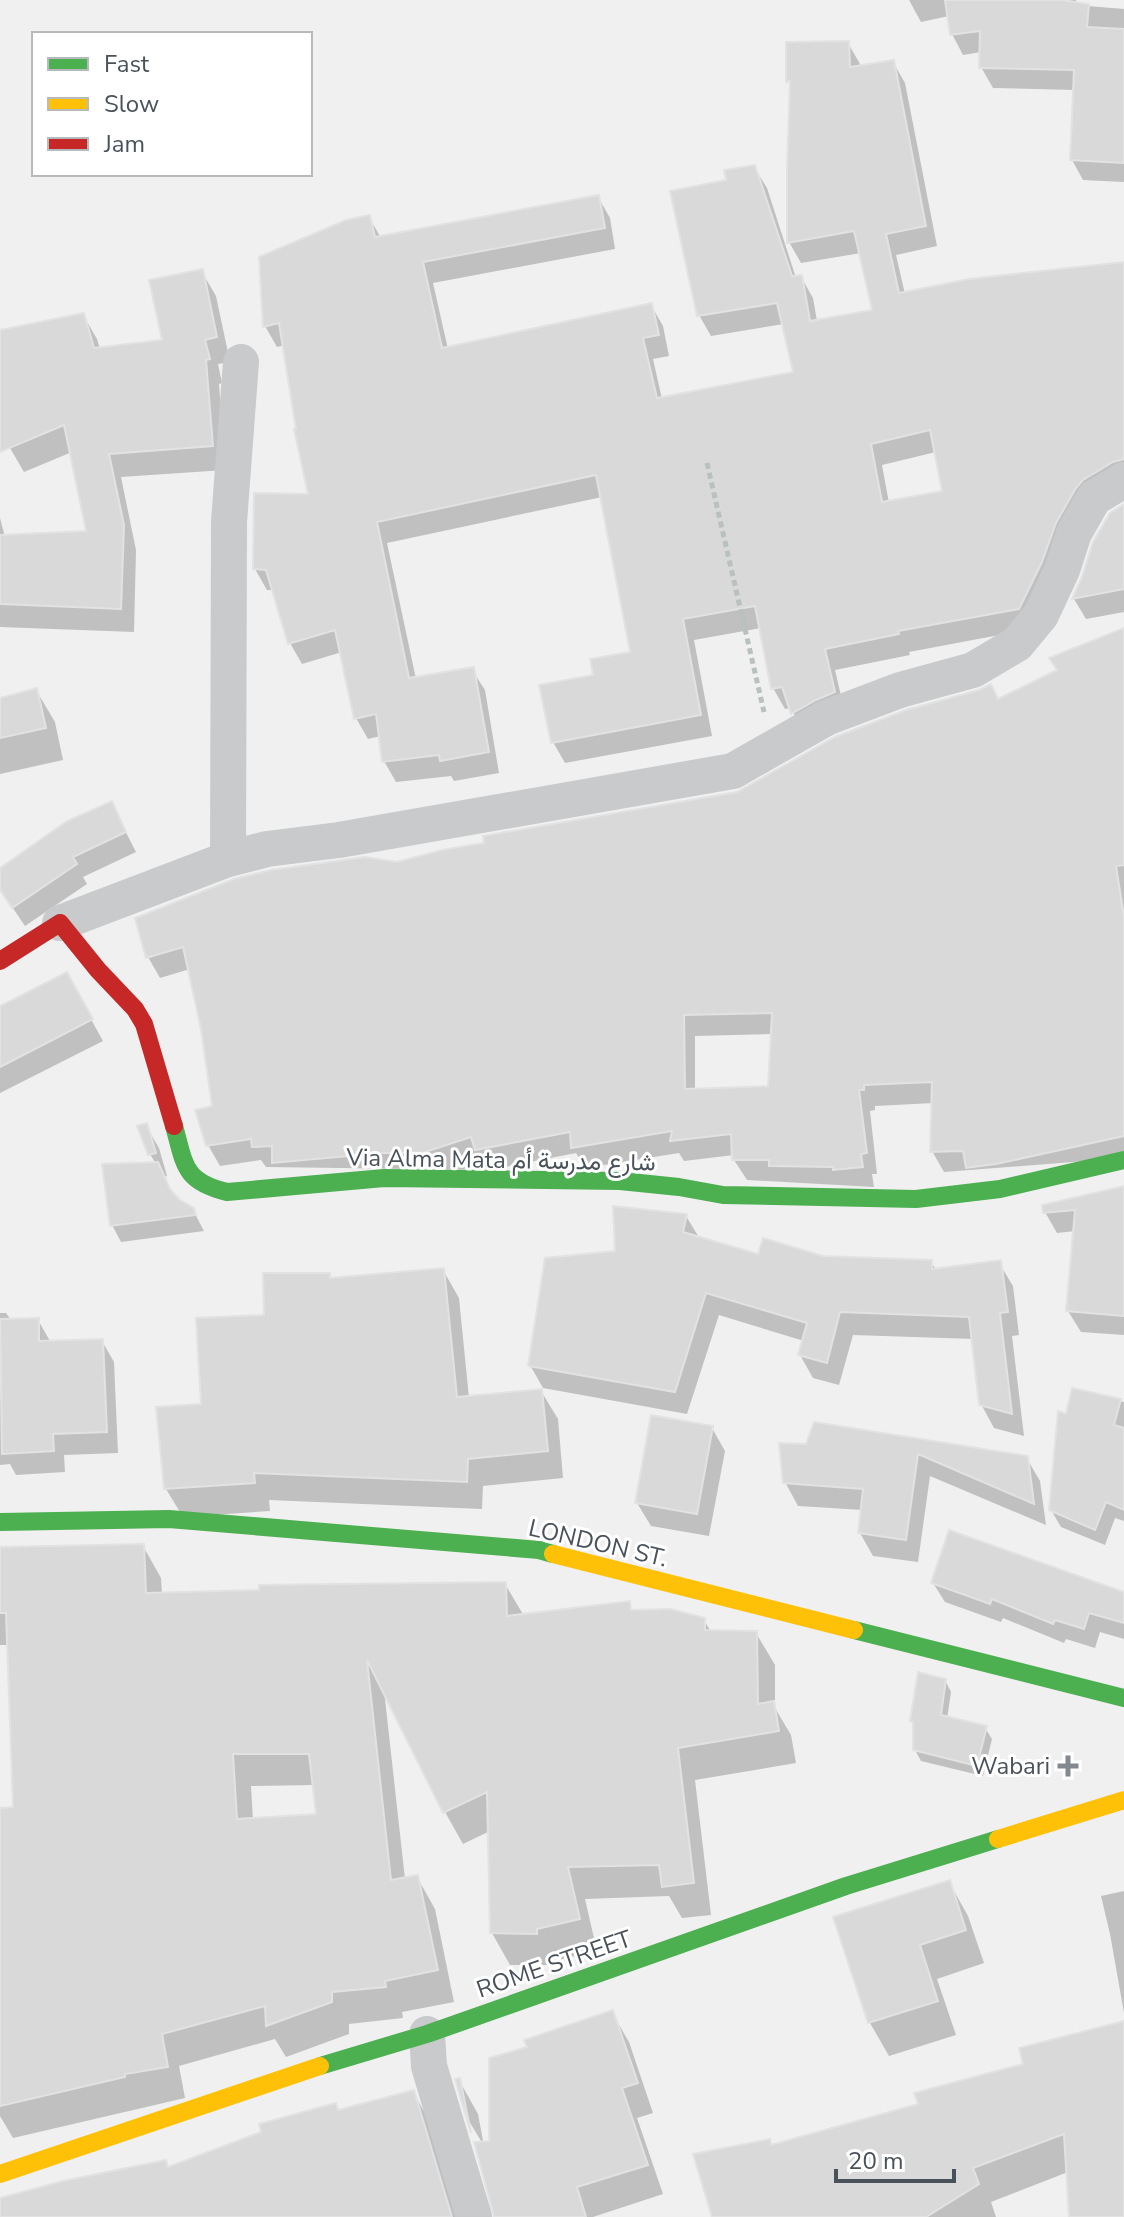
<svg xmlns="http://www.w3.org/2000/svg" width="1124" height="2217" viewBox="0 0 1124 2217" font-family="'Nunito Sans',Vazirmatn,sans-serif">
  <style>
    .shadow { fill: #0003; fill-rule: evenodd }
    .building { fill: #d9d9da; stroke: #e2e2e3; stroke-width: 2; fill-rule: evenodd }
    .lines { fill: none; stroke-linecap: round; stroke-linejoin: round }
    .path { stroke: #b8c1bf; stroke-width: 5; stroke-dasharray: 6 4; stroke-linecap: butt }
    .street { stroke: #c8cacb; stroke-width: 36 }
    .fast { stroke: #4caf50; stroke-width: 18 }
    .slow { stroke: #ffc107; stroke-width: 18 }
    .jam { stroke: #c62828; stroke-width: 18 }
    .poi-dot { fill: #83898e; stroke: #fff; stroke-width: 3 }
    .labels { text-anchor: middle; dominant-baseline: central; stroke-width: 6; stroke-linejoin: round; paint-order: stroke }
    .street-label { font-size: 24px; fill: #49525a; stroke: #fff }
    .poi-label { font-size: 24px; fill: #49525a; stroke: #fff; text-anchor: end }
  </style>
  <rect width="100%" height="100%" fill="#f0f0f0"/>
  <path class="shadow" d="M909 0H1076V5L1124 9V182L1083 180 1072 160 1075 90 993 88 981 67V52L963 55 952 34 949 16 921 22Z
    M848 43 860 64V68L893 62 905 83 937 246 896 255 905 294 1124 264V483L1031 629 909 652 910 655 835 670 845 713 805 734 791 708 785 709 773 688 761 628 694 640 712 736 565 763 553 742 595 677 632 653 602 497 387 543 416 679 472 670 485 690 499 773 454 781 451 776 396 782 384 761 381 736 368 739 356 718 342 652 302 664 290 643 274 590H267L255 569 310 496 285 345 277 347 265 326 369 217 381 238 598 197 610 218 615 249 433 283 448 349 651 305 663 326 669 356 653 359 662 399 795 373 784 324 711 336 699 315 728 181 754 167 767 188 796 278 801 277 813 298 817 321 874 312 861 253 801 263 789 242 792 88 788 81ZM936 452 944 492 889 503 882 465Z
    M202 272 216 296 230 362 218 364 222 383 219 384 225 470 121 477 136 550 134 632 0 627V518L5 537 89 533 72 452 24 472 10 448 0 421V332L83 315 97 339 100 349 164 341Z
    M1124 507V612L1086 619 1074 599Z
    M1124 630V1158L944 1172 932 1151 934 1103 875 1106V1110L870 1111 877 1174H872L874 1187 747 1180 734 1160V1155L684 1161 679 1153 585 1168 576 1153 489 1170 266 1167 261 1160 220 1166 208 1145 214 1107 203 1029 190 969 160 978 148 957 397 864 738 793 998 701 1059 671ZM772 1034 770 1088 695 1090V1036Z
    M36 690 55 722 63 760 0 774V700Z
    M111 803 136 852 83 877 87 884 25 926 0 889V870Z
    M66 974 103 1041 0 1093V1009Z
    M146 1126 159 1148 167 1176 164 1177 173 1195 179 1201 193 1210 204 1231 121 1242 112 1225 156 1164 150 1154Z
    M1124 1188V1233L1085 1230 1057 1233 1045 1212Z
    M686 1216 700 1239 759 1257 931 1262 936 1270 999 1263 1013 1286 1019 1335 1012 1336 1024 1436 994 1428 981 1404 974 1339 853 1335 839 1385 813 1378 800 1355 804 1341 719 1315 687 1414 543 1388 530 1365 618 1253Z
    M1124 1249V1335L1081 1332 1068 1311Z
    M443 1270 459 1298 469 1398 541 1391 558 1419 563 1478 483 1486 482 1509 269 1500 270 1511 183 1517 166 1489 203 1406 266 1317 329 1275 332 1280Z
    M0 1313H6L11 1320H38L50 1341H102L114 1362 118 1453 64 1455 65 1472 16 1475 10 1464 0 1465Z
    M1073 1390 1124 1402V1521L1115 1518 1105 1545 1061 1527 1051 1510Z
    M712 1428 725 1451 709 1536 651 1526 637 1503Z
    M781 1446 1026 1457 1040 1481 1046 1525 930 1476 918 1562 873 1556 860 1533 863 1510 798 1506 785 1482Z
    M143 1546 161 1578 162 1594 505 1584 524 1616 628 1604 633 1612 704 1620 711 1632 756 1633 775 1665V1708L791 1735 796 1763 695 1780 711 1915 682 1918 669 1896 585 1899 597 1951 554 1961V1965H510L492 1933 490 1831 463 1844 445 1812 384 1690 405 1879 417 1877 435 1909 454 2002 402 2012 403 2018 349 2024V2034L286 2057 275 2039 179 2066 185 2098 13 2138 0 2116V1810L15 1809 9 1645H0V1549ZM315 1785 318 1816 253 1820 251 1786Z
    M933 1583 1124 1594V1639L1100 1632 1095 1648 1066 1639 1064 1643 1003 1618 1001 1622 945 1602Z
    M945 1680 951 1692 947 1719 985 1728 992 1739 983 1776 921 1761 915 1750V1725L912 1721Z
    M949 1882 968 1916 984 1963 937 1979 956 2035 889 2056 870 2023 836 1918Z
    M1124 1891V2013L1110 1934 1101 1896Z
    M612 2013 629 2042 653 2113 637 2118 663 2194 593 2217H517L530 2049Z
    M1124 2023V2217H1071L1068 2172 991 2202 996 2217H714L772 2147 920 2105 1025 2065Z
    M459 2080 478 2114 484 2146 469 2121Z
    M413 2092 430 2122 459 2217H0V2201L168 2168 336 2105 339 2111Z"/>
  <path class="building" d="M945 0H1062L1089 4 1087 27 1124 29V163L1070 160 1074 70 979 68 980 31 950 35Z
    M849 41 850 67 894 60 926 226 886 234 899 293 969 279 1124 262V459L1113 462 1083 480 1076 488 1056 523 1042 562 1019 609 898 631 899 634 825 649 835 692 816 700 791 714 782 687 771 689 755 606 683 619 701 715 551 743 539 685 593 675 590 659 630 652 596 475 377 522 409 678 474 667 489 752 440 761 439 755 382 762 376 714 354 719 335 630 288 644 266 570 253 569 254 493 308 494 294 429H296L279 323 263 327 259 257 346 220 370 215 375 237 599 195 605 228 423 262 442 348 652 303 659 335 643 338 657 398 793 372 777 303 697 316 670 191 726 180 724 170 755 165 792 276 802 275 810 321 872 310 854 231 787 243V167L790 81 786 82V42ZM930 430 942 491 882 502 871 444Z
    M203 269 217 337 205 340 210 359 206 360 213 446 109 454 124 525 121 609 0 604V535L86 531 64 425 0 452V330L84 313 94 348 162 340 149 280Z
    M1124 504V589L1072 599 1082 577 1093 542 1110 513Z
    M1124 628V865L1116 866 1124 917V1136L996 1164 966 1168 963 1151 930 1152 932 1082 864 1085V1090H859L867 1153 861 1154 863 1167 833 1170V1167L769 1166V1160H732L731 1134 670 1141 672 1131 571 1148 570 1132 475 1150 471 1137 422 1153H382L272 1163V1146L252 1147 251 1139 206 1146 195 1110 212 1106 201 1029 183 947 146 958 135 918 234 879 271 870 365 857 397 862 442 850 484 843 483 836 737 792 835 737 906 710 979 690 991 684 998 699 1057 670 1049 658ZM772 1013 768 1086 685 1089 684 1015Z
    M37 688 46 728 0 738V698Z
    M112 801 126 832 73 857 77 864 12 908 0 890V868L67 821Z
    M67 972 93 1019 0 1067V1006Z
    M147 1123 156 1153 148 1155 137 1126Z
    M158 1162 170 1189 180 1200 194 1208 196 1215 110 1226 102 1164Z
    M1124 1186V1316L1066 1311 1075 1210 1043 1213 1042 1205Z
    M613 1206 687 1214 683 1232 758 1254 763 1238 823 1256 932 1260V1269L1001 1260 1008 1312 1000 1313 1012 1414 979 1405 969 1317 840 1312 827 1363 798 1355 807 1323 706 1293 675 1392 528 1366 545 1258 615 1251Z
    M444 1268 457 1397 542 1389 548 1451 468 1459 467 1482 254 1473 255 1483 164 1489 156 1407 201 1404 196 1318 264 1315 263 1273H330V1278Z
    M39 1318V1341L103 1339 107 1432 53 1434 54 1451 2 1454 0 1319Z
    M1072 1388 1121 1399 1114 1425 1124 1428V1510L1106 1502 1095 1530 1049 1510 1058 1411 1066 1414Z
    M651 1415 713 1426 697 1514 635 1503Z
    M814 1422 1028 1456 1034 1504 918 1454 906 1540 858 1533 863 1489 783 1483 779 1443 806 1444Z
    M949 1530 1124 1592V1623L1089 1613 1084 1629 1055 1620 1053 1624 992 1599 990 1604 931 1583Z
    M144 1544 146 1593 259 1590V1585L506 1582 507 1616 630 1601 631 1610 671 1609 705 1618V1630L757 1631 758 1704 774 1701 779 1731 678 1748 694 1883 662 1887 659 1865 568 1867 580 1919 537 1929V1934L490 1933 487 1792 443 1813 367 1660 391 1880 418 1875 438 1970 385 1981 386 1987 332 1992V2002L266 2026 265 2006 162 2034 168 2067 125 2074V2077L0 2106V1808L13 1807 6 1613H0V1547ZM233 1754H309L316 1814 237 1819Z
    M918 1672 946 1679 941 1715 987 1726 977 1766 913 1750V1722L910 1721Z
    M950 1880 966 1930 920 1945 938 2001 868 2023 833 1917Z
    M613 2010 638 2083 622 2088 648 2165 577 2187 586 2217H494L474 2142 489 2141V2058L527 2047 524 2040Z
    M1124 2021V2217H1069L1064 2134 973 2168 979 2184 926 2217H712L693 2154 770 2139 771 2145 918 2104 914 2093 1023 2064 1019 2048Z
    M460 2078 471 2133 455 2079Z
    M414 2090 452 2217H0V2198L63 2181 166 2160 168 2167 261 2132 259 2124 336 2103 338 2110Z"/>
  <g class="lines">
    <path class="path" d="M707 463 764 712"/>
    <path class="street" d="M228 859 229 522 241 362
      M60 923 228 859 267 849 339 840 733 771 826 718 900 690 973 670 1017 644 1041 615 1062 570 1074 533 1094 498 1124 480
      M427 2034 429 2066 474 2217"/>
    <path class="fast" d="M174 1126C185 1165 183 1181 227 1192L384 1178 620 1181 679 1187 723 1195 916 1199 1000 1189 1124 1160
      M0 1522 169 1519 539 1550 553 1554
      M854 1630 1124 1698
      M320 2066 427 2034 846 1886 998 1839"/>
    <path class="slow" d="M553 1554 854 1630
      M998 1839 1124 1800
      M0 2174 320 2066"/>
    <path class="jam" d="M0 961 60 923 98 970 135 1009 144 1024 174 1126"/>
  </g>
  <path class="poi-dot" d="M1064 1754h8v8h8v8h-8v8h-8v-8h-8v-8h8z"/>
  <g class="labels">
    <g class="street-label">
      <text transform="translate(501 1160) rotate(1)">Via Alma Mata شارع مدرسة أم</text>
      <text transform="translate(598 1543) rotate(13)">LONDON ST.</text>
      <text transform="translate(554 1964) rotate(-19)">ROME STREET</text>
    </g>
    <g class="poi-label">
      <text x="1050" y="1766">Wabari</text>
    </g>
  </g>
  <rect x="32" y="32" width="280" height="144" fill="#ffffff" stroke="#b6babd" stroke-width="2"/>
  <rect x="48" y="58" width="40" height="12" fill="#4caf50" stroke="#b6babd" stroke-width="2"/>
  <text x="104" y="72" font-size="24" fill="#49525a">Fast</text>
  <rect x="48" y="98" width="40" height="12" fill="#ffc107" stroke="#b6babd" stroke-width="2"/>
  <text x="104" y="112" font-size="24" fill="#49525a">Slow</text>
  <rect x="48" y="138" width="40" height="12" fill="#c62828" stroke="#b6babd" stroke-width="2"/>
  <text x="104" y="152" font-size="24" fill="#49525a">Jam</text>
  <path d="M836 2169v12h118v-12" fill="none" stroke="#49525a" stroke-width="4"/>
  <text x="848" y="2169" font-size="24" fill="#49525a" stroke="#ffffff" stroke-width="6" paint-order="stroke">20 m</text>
</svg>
